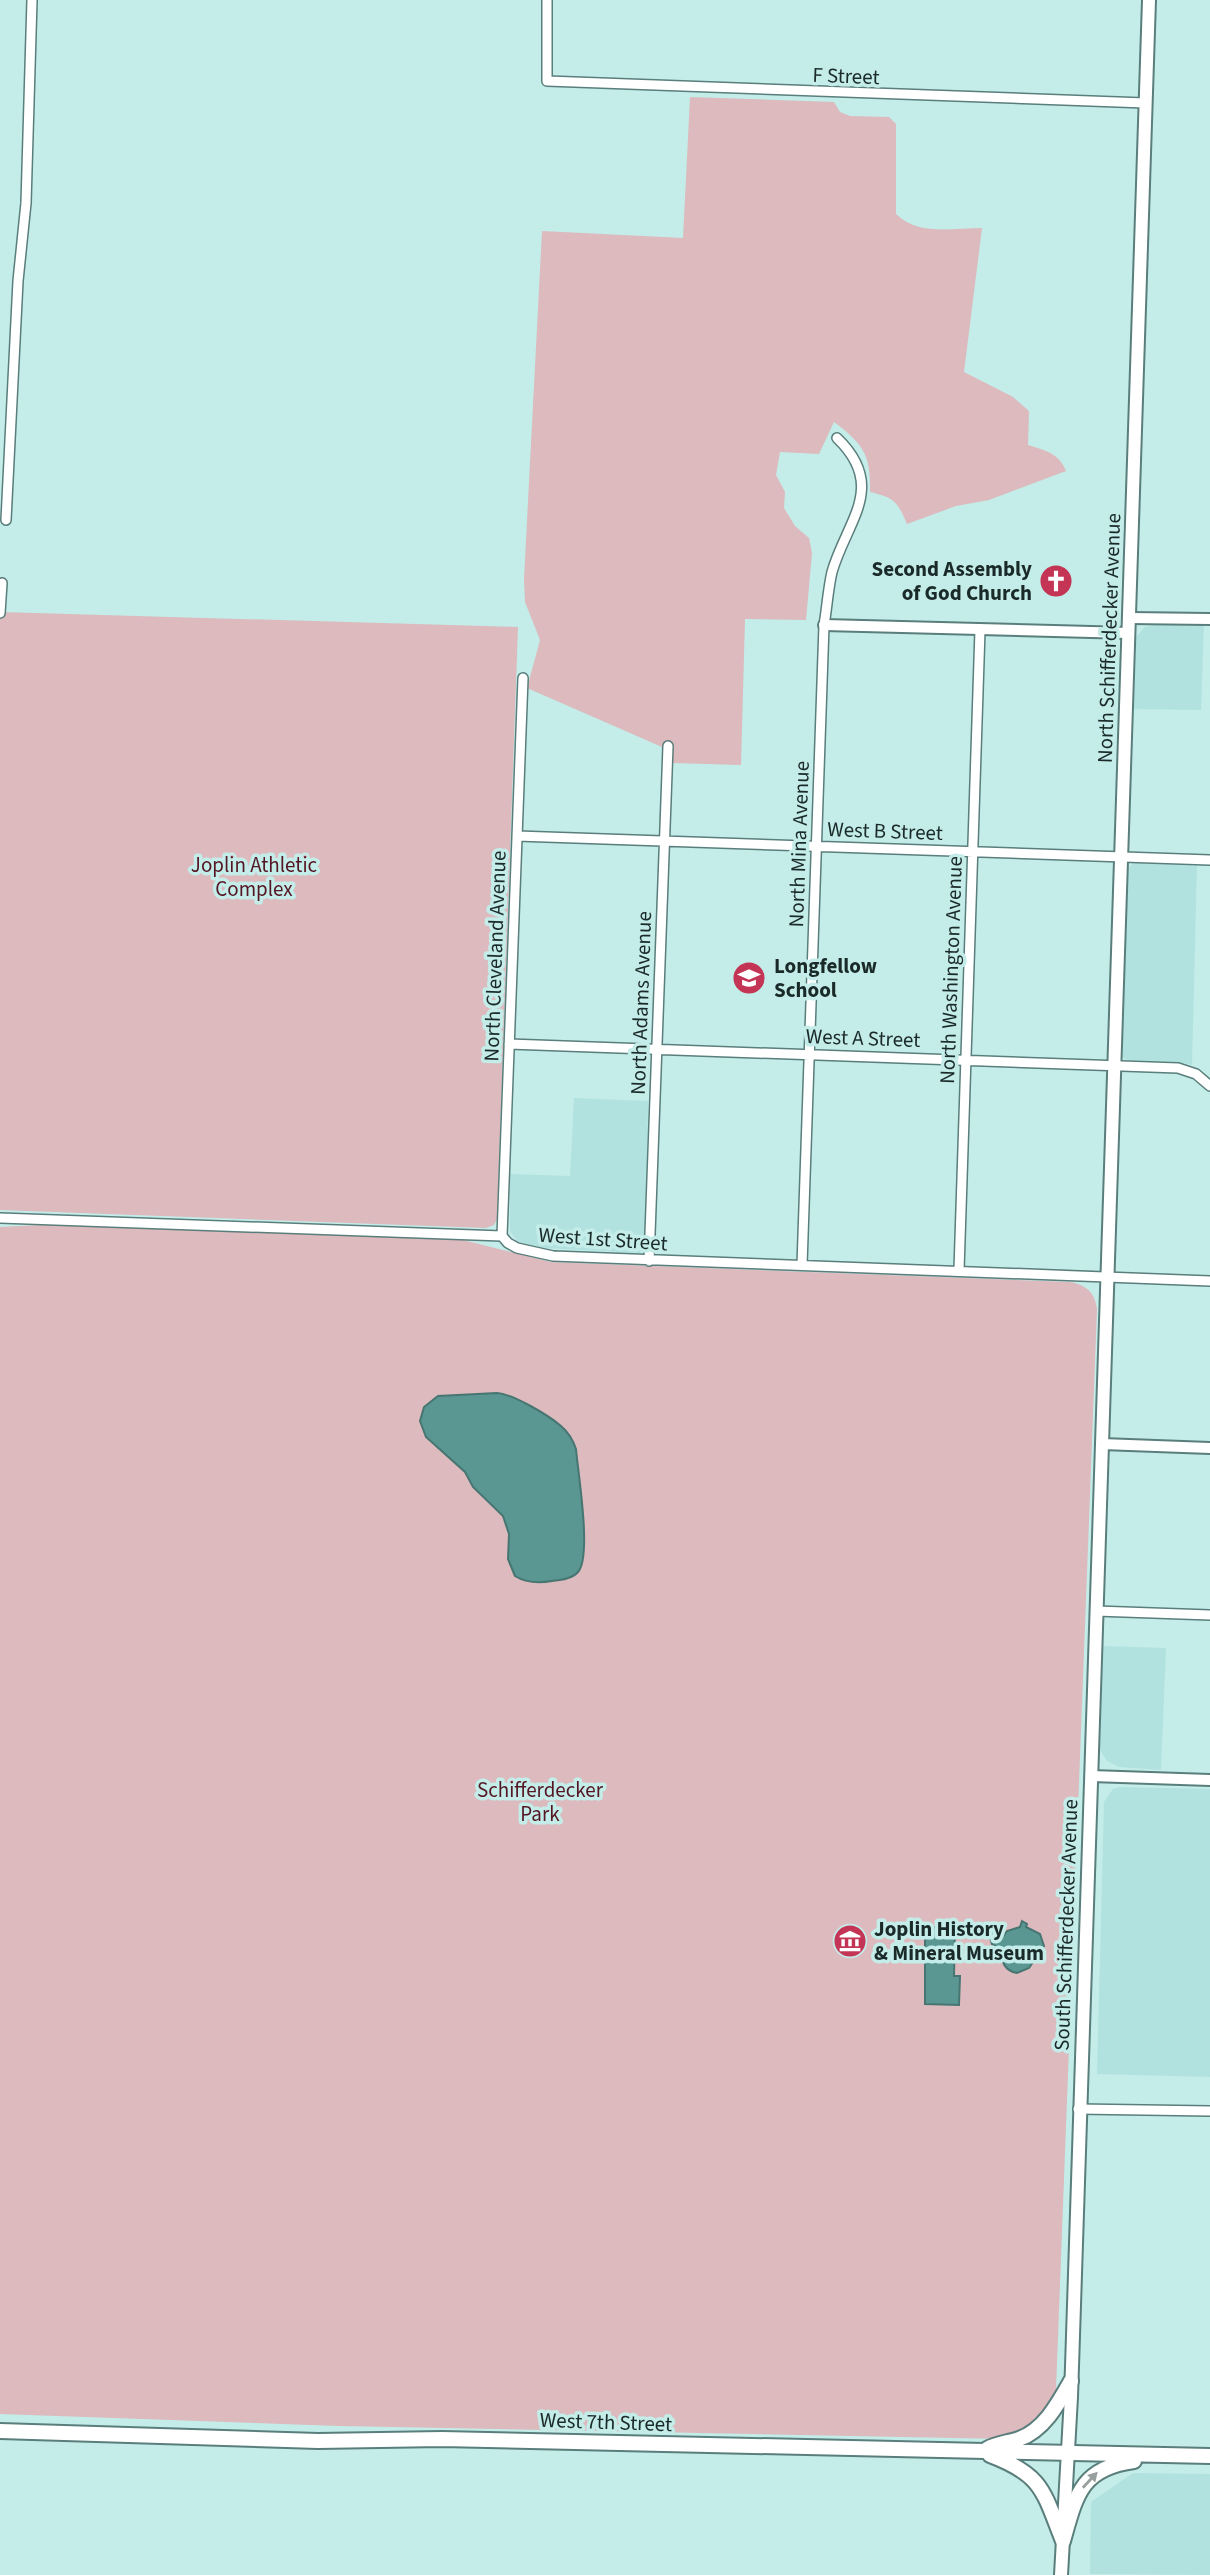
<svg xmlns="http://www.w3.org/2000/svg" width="1210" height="2575" viewBox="0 0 1210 2575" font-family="'Source Sans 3',sans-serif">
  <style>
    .built { fill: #b1e2df }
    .green { fill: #dcbabd }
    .water { fill: #5a9692; stroke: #477672; stroke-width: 2 }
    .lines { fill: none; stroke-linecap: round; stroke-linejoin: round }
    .minor-casing { stroke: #597e7b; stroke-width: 12 }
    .tertiary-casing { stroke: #597e7b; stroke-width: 14 }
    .secondary-casing { stroke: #597e7b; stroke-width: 16 }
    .primary-casing { stroke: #597e7b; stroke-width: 18 }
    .minor { stroke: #fff; stroke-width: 9 }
    .tertiary { stroke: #fff; stroke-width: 10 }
    .secondary { stroke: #fff; stroke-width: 12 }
    .primary { stroke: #fff; stroke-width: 14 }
    .oneway { fill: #989f9f }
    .labels { text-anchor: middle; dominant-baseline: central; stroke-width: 7; stroke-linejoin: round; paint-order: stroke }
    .street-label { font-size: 21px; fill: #1a2a29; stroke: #c4ece9 }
    .poi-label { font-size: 21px; font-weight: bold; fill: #1a2a29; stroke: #c4ece9; text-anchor: start }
    .park-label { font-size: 21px; fill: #551623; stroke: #c4ece9 }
  </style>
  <rect width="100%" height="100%" fill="#c4ece9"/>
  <path class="built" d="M1158 624H1204L1201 710 1134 709 1136 637 1145 627Z
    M1133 863 1197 866 1192 1065 1178 1062 1128 1060 1122 1057 1128 869Z
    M574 1098 648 1101 646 1248 640 1253 545 1248 523 1244 517 1241 510 1231V1174L570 1176Z
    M1102 1646 1166 1648 1161 1770 1119 1767 1107 1761 1100 1750Z
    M1120 1787 1210 1789V2077L1097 2074 1104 1802 1113 1789Z
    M1133 2473 1210 2474V2575L1090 2574 1091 2502Z"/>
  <path class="green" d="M690 97 834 102 840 112 850 116 889 117 896 124V214C918 236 952 228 982 228L964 372 1013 397 1029 411 1028 445C1046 451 1059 453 1066 471L989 500 956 506 907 524C897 501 895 498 870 492 871 454 863 444 834 422L819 454 780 452 776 475 785 492 784 508 795 526 809 538 812 553 806 620 745 619 741 765 673 763 662 747 527 688 540 640 525 602 524 579 542 231 683 238Z
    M0 612 518 627 497 1219 494 1225 486 1228 0 1210Z
    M80 1223 459 1239 551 1262 1070 1282C1086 1285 1095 1292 1097 1309L1056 2390 1053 2399 1031 2429 1006 2439 339 2426 0 2414V1227Z"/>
  <path class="water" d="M497 1393C513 1394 548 1415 561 1426 568 1432 573 1440 576 1449 578 1473 592 1556 578 1572 572 1579 560 1580 552 1581 540 1583 526 1583 515 1576L508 1559 509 1534 503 1516 473 1487 465 1472 426 1437 420 1421 424 1407 438 1396Z
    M1022 1921 1027 1924 1026 1927 1040 1934 1044 1946 1029 1968 1017 1973C1005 1971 1000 1961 1002 1950L992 1944 987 1928 990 1925 1003 1928 1001 1939 1007 1931 1020 1927Z
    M925 1927 955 1928 954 1976H960L959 2005 925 2004Z"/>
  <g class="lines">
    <defs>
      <path id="minor" d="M547 0V81L1145 103
        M6 520 18 281 26 203 32 0
        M0 613 2 583
        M517 836 1210 860
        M509 1044 1178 1068 1196 1074 1210 1086
        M0 1218 502 1236 508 1243 517 1248 553 1256 1210 1281
        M502 1236 523 678
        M649 1261 668 746
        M802 1265 824 625C827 608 828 589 832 572 846 522 888 487 837 438
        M959 1270 980 630
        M1096 1611 1210 1615
        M1078 2109 1210 2111"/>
      <path id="tertiary" d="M1129 618 1210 619
        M824 625 1129 633
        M1102 1444 1210 1448
        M1091 1776 1210 1780"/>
      <path id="secondary" d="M1061 2575 1071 2397 1149 0"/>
      <path id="primary" d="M0 2431 318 2441 442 2439 1210 2456
        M987 2449C997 2443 1008 2443 1019 2439 1044 2430 1058 2404 1071 2381
        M990 2455C1043 2475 1043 2491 1063 2541
        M1063 2541C1076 2495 1081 2468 1134 2461"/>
    </defs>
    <use href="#minor" class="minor-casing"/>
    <use href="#tertiary" class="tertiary-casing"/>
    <use href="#secondary" class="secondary-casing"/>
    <use href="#primary" class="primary-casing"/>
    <use href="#minor" class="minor"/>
    <use href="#tertiary" class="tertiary"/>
    <use href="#secondary" class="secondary"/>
    <use href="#primary" class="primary"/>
  </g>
  <defs><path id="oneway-solid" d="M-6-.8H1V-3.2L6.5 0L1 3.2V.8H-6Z" transform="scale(1.75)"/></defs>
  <use class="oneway" href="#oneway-solid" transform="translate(1090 2480) rotate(-47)"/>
  <defs>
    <symbol id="church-disc" viewBox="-11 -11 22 22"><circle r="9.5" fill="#c43454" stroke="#c4ece9"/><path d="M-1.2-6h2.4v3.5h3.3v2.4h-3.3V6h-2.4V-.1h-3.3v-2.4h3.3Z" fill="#fff"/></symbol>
    <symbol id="school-disc" viewBox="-11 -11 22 22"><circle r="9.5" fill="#c43454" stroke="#c4ece9"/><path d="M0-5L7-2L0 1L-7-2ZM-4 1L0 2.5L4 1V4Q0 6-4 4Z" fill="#fff"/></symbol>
    <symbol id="museum-disc" viewBox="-11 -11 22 22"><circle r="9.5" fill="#c43454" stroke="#c4ece9"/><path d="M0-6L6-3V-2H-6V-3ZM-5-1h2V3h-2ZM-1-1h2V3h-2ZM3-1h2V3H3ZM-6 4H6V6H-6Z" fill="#fff"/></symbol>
  </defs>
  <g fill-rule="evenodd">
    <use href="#church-disc" x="1037" y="562" width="38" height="38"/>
    <use href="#school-disc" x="730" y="959" width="38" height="38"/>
    <use href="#museum-disc" x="831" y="1922" width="38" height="38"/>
  </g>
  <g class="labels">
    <g class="street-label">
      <text transform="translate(846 76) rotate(2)">F Street</text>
      <text transform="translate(1109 638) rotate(-88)">North Schifferdecker Avenue</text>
      <text transform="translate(885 831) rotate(2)">West B Street</text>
      <text transform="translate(799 844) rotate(-88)">North Mina Avenue</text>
      <text transform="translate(495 956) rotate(-88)">North Cleveland Avenue</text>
      <text transform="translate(951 970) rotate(-88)">North Washington Avenue</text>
      <text transform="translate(641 1003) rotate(-88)">North Adams Avenue</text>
      <text transform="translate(863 1038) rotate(2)">West A Street</text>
      <text transform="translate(603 1239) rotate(4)">West 1st Street</text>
      <text transform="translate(1066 1925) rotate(-88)">South Schifferdecker Avenue</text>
      <text transform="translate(606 2422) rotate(2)">West 7th Street</text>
    </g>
    <g class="poi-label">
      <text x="1032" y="569" text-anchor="end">Second Assembly<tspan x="1032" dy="24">of God Church</tspan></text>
      <text x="774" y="966">Longfellow<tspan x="774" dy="24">School</tspan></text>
      <text x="874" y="1929">Joplin History<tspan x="874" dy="24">&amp; Mineral Museum</tspan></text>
    </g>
    <g class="park-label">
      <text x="254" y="865">Joplin Athletic<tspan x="254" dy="24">Complex</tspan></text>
      <text x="540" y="1790">Schifferdecker<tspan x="540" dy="24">Park</tspan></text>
    </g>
  </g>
</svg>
